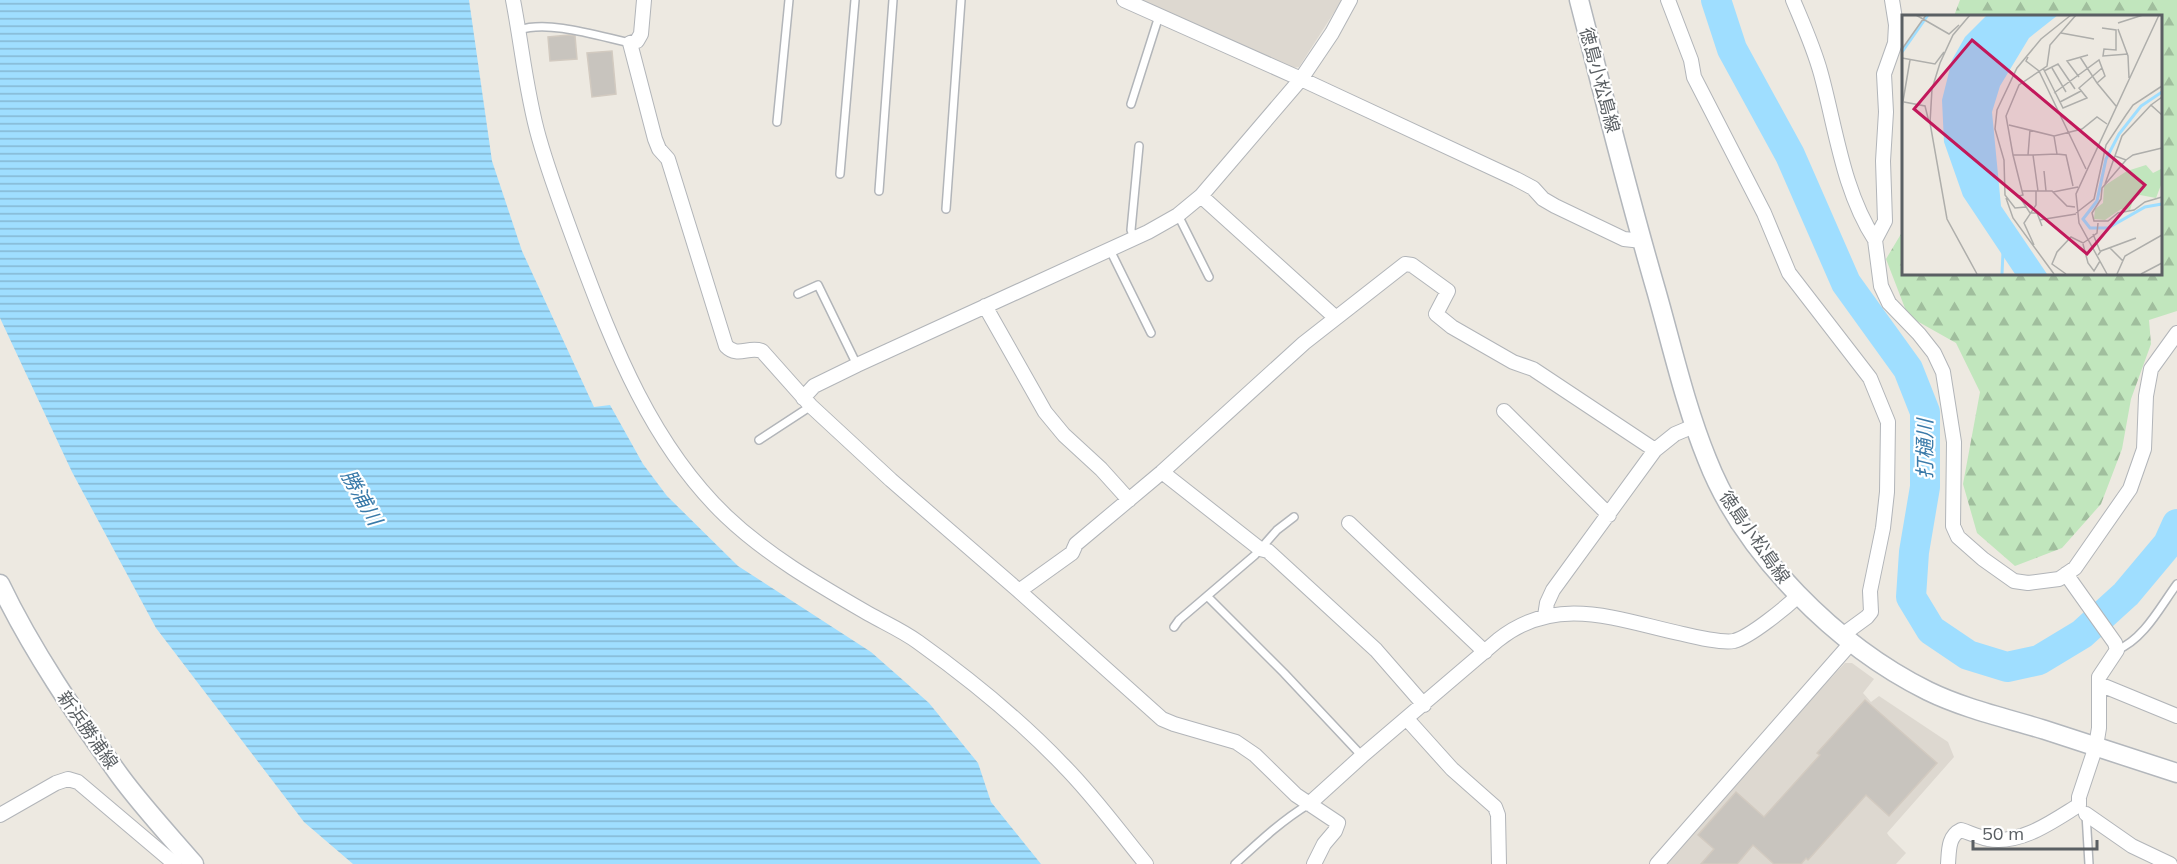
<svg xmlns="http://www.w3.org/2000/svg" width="2177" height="864" viewBox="0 0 2177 864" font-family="Mulish,'Noto Sans JP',sans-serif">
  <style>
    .education { fill: #ddd8d0 }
    .forest { fill: url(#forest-firs) }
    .water { fill: url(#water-rules) }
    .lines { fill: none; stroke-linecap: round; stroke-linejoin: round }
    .river { stroke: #9fdeff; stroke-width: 30 }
    .building { fill: #c8c4be; stroke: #d2cac0; stroke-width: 1.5 }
    .lane-casing { stroke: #b2b5b9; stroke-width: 10 }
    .street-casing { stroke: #b2b5b9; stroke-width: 16 }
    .secondary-casing { stroke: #b3b7bc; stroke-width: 21 }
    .lane { stroke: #fff; stroke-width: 7 }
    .street { stroke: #fff; stroke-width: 14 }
    .secondary { stroke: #fff; stroke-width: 18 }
    .labels { text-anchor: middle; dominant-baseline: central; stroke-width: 4.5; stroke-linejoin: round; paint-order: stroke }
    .street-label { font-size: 18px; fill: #5a5f63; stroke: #fff }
    .water-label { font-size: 20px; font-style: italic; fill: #397aa9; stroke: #fff }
    .inset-river { fill: none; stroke: #9fdeff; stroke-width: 3 }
    .inset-road { fill: none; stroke: #aeaeab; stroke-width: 1.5 }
    .view { fill: #c2185b; fill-opacity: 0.15; stroke: #c2185b; stroke-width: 3 }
    .inset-edge { fill: none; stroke: #5a5f63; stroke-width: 3 }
  </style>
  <defs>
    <pattern id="forest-firs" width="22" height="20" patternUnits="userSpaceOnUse" patternTransform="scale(1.5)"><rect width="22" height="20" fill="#c1e6bd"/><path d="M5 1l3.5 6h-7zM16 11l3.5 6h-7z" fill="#a0be9d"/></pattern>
    <pattern id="water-rules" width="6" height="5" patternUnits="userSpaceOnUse" patternTransform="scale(1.5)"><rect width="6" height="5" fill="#9fdeff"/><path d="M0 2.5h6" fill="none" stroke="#85b7d2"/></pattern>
  </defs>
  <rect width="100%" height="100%" fill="#ede9e1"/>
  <path class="education" d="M1136 0H1342L1299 67 1293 68Z
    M1845 663H1852L1874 679 1863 693 1871 702 1879 696 1948 742 1954 757 1887 833 1889 836 1906 853 1896 864H1664L1735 781Z"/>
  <path class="forest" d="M1960 0H2177V311L2149 320 2151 344 2131 399 2122 449 2101 504 2062 548 2015 566 1977 533 1963 484 1980 392 1956 343 1908 316 1886 259 1904 229V273H2160V16H1954Z"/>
  <path class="water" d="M0 0H469L492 161 522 251 594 407 610 405 643 464 667 496 738 566 871 652 929 703 978 763 991 802 1041 864H353L304 822 156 628 72 472 0 318Z"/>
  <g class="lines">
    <path class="river" d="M1716 0 1732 49 1790 155 1846 283 1908 369 1925 412V487L1914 552 1911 597 1931 630 1968 655 2007 667 2039 660 2082 634 2126 594 2168 544 2177 524"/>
  </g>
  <path class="building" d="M569 35 575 36 577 59 550 61 548 37Z
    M612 51 616 94 592 97 587 53Z
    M1865 700 1937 763 1889 816 1866 795 1808 860 1806 858 1801 864H1774L1753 845 1737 864H1701L1714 849 1698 835 1736 792 1764 817 1820 755 1817 753Z"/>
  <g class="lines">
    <defs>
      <path id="lane" d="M519 30C549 20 598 36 630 43
        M1131 104 1159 16
        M777 122 789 0
        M840 174 855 0
        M879 191 893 0
        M946 209 961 0
        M1178 215 1209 277
        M1134 238 1131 230 1139 146
        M1110 250 1151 333
        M798 294 818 285 857 365
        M759 440 811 406
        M1207 596 1284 673 1362 756
        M1174 627 1179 620 1255 555 1277 530 1294 517
        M2117 650C2144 639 2160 607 2177 584
        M2086 814 2089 864
        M1235 864C1259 842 1281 821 1309 804"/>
      <path id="street" d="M513 0C522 46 526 93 539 138 550 177 565 216 579 254 614 348 652 445 726 516 768 556 819 585 869 614 885 623 903 631 918 642 967 677 1021 721 1063 765 1093 795 1119 831 1146 864
        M644 0 641 34 637 41 630 43 655 139 659 149 668 159 726 346C738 358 748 346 762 351L811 406 891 480 1019 591 1072 553 1076 544 1162 472 1260 549 1268 551 1376 650 1424 705
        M1124 0 1301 79 1516 179 1533 188 1543 199 1555 206 1624 239 1642 241
        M1350 0 1332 33 1301 79 1201 196 1336 318 1405 264 1412 265 1448 291 1436 314 1452 327 1513 362 1533 369 1655 450
        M1668 0 1691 60 1694 77 1764 213 1789 273 1870 378 1888 422 1887 492 1883 528 1870 591 1871 612 1867 617 1841 636
        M1793 0C1803 24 1814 48 1821 74 1836 129 1843 191 1875 240
        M1892 0 1896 25 1895 43 1884 74 1886 112 1883 161 1885 221 1875 240 1881 286 1889 303 1919 334 1934 353 1943 372 1954 442 1953 526 1958 537 1983 559 2014 581 2028 583 2059 579 2075 568 2130 489 2144 449 2146 396 2151 369 2177 333
        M985 306 1045 412 1064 435 1101 469 1129 500
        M803 398 814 386 857 365 1148 232 1178 215 1201 196
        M1504 411 1609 515
        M1162 472 1304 343 1336 318
        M1349 523 1485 652
        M1019 591 1162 719 1174 724 1236 742 1255 755 1296 795 1338 823 1335 831 1324 844 1314 864
        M1545 616 1547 603 1553 590 1655 450 1675 434 1694 426
        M2099 684 2177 716
        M1407 719 1452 769 1495 807 1498 815 1499 864
        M1309 804 1362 756 1498 640C1557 593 1618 620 1683 634 1695 637 1723 643 1734 641 1750 637 1785 608 1798 596
        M2086 814 2132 846 2170 864
        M0 815 56 783 68 779 78 782 175 864
        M1657 864 1851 643
        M1948 864C1949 851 1948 836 1961 830 1970 833 1979 837 1988 839 2021 845 2053 821 2079 805V797L2096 746 2099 728V677L2117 650 2115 643 2066 574"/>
      <path id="secondary" d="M1579 0C1604 97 1628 194 1656 290 1672 346 1685 405 1707 459 1744 554 1837 646 1928 691 1965 709 2006 718 2045 730 2089 744 2133 759 2177 773
        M0 584C32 651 76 715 120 776 142 806 169 835 194 864"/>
    </defs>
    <use href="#lane" class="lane-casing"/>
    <use href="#street" class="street-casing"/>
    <use href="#secondary" class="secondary-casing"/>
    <use href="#lane" class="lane"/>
    <use href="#street" class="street"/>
    <use href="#secondary" class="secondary"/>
  </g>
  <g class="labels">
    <g class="street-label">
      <text transform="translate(1600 80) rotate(75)">徳島小松島線</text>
      <text transform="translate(1755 537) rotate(55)">徳島小松島線</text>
      <text transform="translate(88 730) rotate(55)">新浜勝浦線</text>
    </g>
    <g class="water-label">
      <text transform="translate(1924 449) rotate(-90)">打樋川</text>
      <text transform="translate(362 497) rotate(60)">勝浦川</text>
    </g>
  </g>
  <g transform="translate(1902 15)">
    <rect width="260" height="260" fill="#ede9e1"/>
    <path d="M244 150 251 158 259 154V170L254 183 238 180 232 182 228 195 219 194 203 205 192 204 193 194 201 188 202 171 225 156Z" fill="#c1e6bd"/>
    <path d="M85 0H156L127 23 98 71 90 97 99 191 145 259H113L61 181 42 127 40 85 50 45 63 22Z" fill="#9fdeff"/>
    <path class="inset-river" d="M0 37 26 0M260 77 239 91 217 119 204 144 195 186 181 204 188 213H206L243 192 260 189M100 259 101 237"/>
    <path class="inset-road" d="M14 0 47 19 57 10M68 0 51 20 38 48 30 74 28 108 45 204 75 259M216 8 241 0M200 13 214 15V35L202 34 201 41 226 39M216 14 226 41 227 63M159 18 192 24M0 34 24 0M126 42 124 46 137 56 184 154M178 42 195 68M0 43 33 49 42 37M141 53 161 93 185 83 177 73 200 53M150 53 164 77M142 56 156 49 173 74M177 62 165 46 186 40M152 78 197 45 203 61 195 68 214 91M260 82 249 90 260 100M2 87 23 91 27 107M158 87 179 76M0 92 8 45M107 110 152 121M111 140 121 180 117 181 128 198H135L140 211M126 140 128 115M131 140 155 139M213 141 224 145 231 140 260 133M224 145 200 173 199 184 190 198 192 206H206L216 198 232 195 243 187 260 182M142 156 144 176M203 169 220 121 249 90M171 171 164 140 155 139 152 121 180 114 195 102 205 109M120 176H150L165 191 173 192M136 176 131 140H111L104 101 117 70 145 51 148 30 174 0M151 177 176 172M104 183 111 203 152 259M124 192 113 193 103 180 102 145 93 114 95 95 115 53 139 24 169 0M174 198 192 184 204 130 224 100 231 90 260 71M137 205 174 199M191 219 198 236M181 229 186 248 192 256 198 246M132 230 122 208 134 190V176M208 233 221 246M196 240 199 236 234 223M164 259 150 249 155 237 169 222 181 228 187 224 195 218 196 208M205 259 177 208 174 179 257 0M215 259 223 241 260 220M239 259 260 248"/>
    <path class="view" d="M70 25 243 170 185 239 12 94Z"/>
    <rect width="260" height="260" class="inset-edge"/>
  </g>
  <path d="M1973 840v9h124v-9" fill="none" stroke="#5a5f63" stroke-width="3"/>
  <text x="1982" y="840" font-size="18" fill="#5a5f63" stroke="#ffffff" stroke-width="4.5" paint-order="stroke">50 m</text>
</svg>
